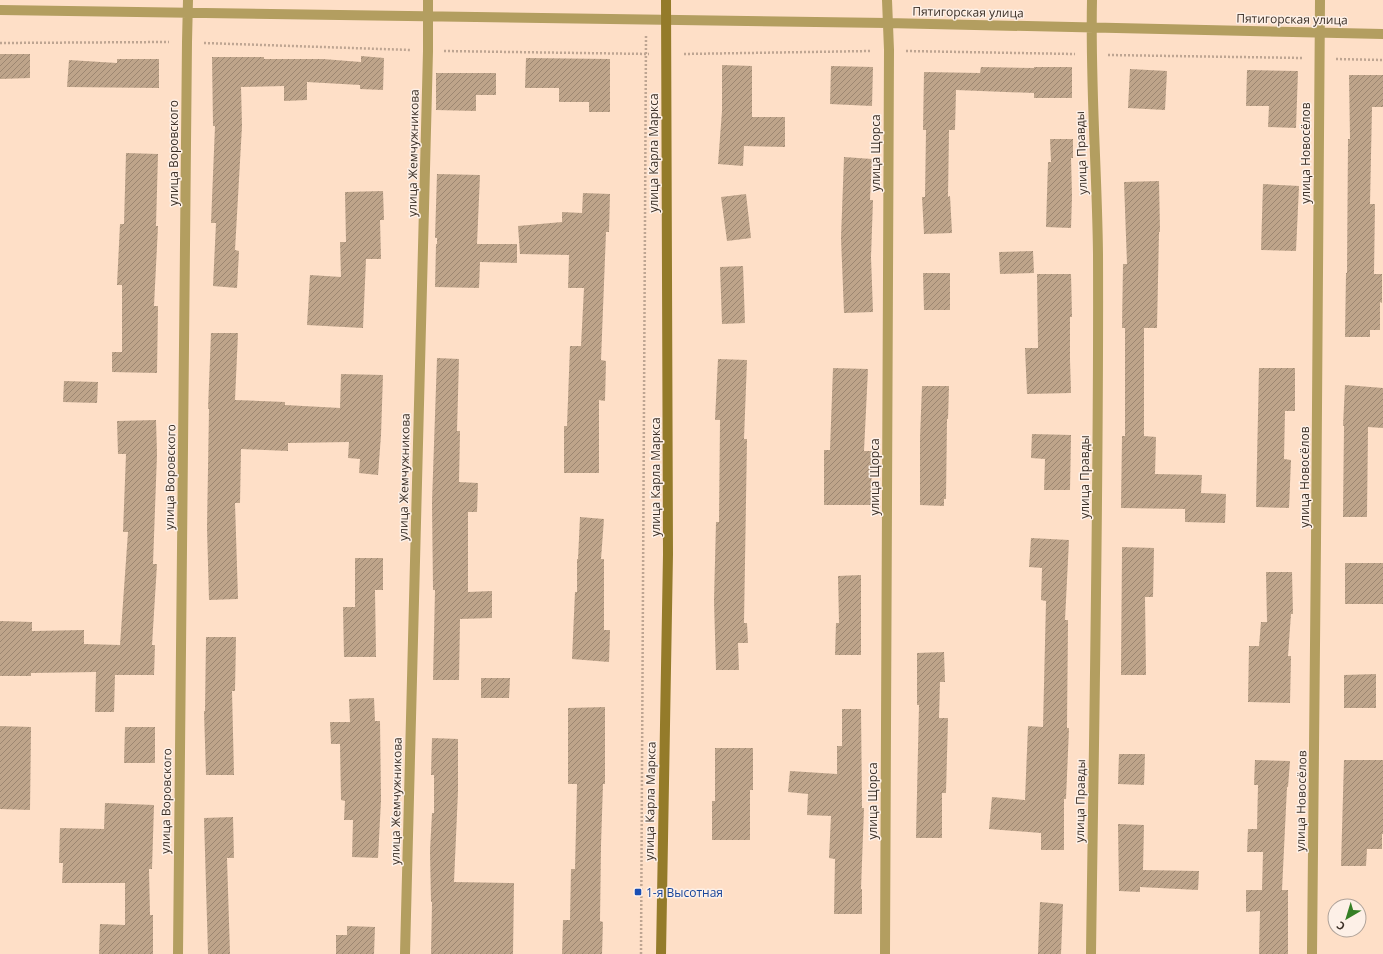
<svg xmlns="http://www.w3.org/2000/svg" width="1383" height="954" viewBox="0 0 1383 954" font-family="'Open Sans',sans-serif">
  <style>
    .building { fill: url(#building-hatch) }
    .lines { fill: none; stroke-linecap: round; stroke-linejoin: round }
    .path { stroke: #bea592; stroke-width: 2.5; stroke-dasharray: 2 2; stroke-linecap: butt }
    .minor { stroke: #b39e60; stroke-width: 10 }
    .secondary { stroke: #947b2a; stroke-width: 10 }
    .transit-dot { fill: #1a4fb4; stroke: #fdf0e7; stroke-width: 1.5 }
    .labels { text-anchor: middle; dominant-baseline: central; stroke-width: 3; stroke-linejoin: round; paint-order: stroke }
    .street-label { font-size: 12px; fill: #3c3027; stroke: #fdf0e7 }
    .transit-label { font-size: 12px; fill: #164399; stroke: #fdf0e7; text-anchor: start }
  </style>
  <defs>
    <pattern id="building-hatch" width="6" height="6" patternUnits="userSpaceOnUse"><rect width="6" height="6" fill="#bea48a"/><path d="M-1 1l2-2M0 6l6-6M5 7l2-2" fill="none" stroke="#9c8671"/></pattern>
  </defs>
  <rect width="100%" height="100%" fill="#fedfc7"/>
  <path class="building" d="M0 54H30V78L0 79Z
    M361 56 384 58 383 90 360 89V85L307 82V100L284 101V86L241 87 242 126 235 250 239 251 237 288 213 286 216 223H211L215 126H213L212 57H264V59H323L361 62Z
    M526 58 610 59V112H589V102H559V88H525Z
    M117 59H159V88L67 87 69 60 117 63Z
    M722 65 752 66V117H785V147L744 146 743 166 718 164 722 111Z
    M831 66 873 67 872 106 830 104Z
    M981 67 1034 68V67H1072V98H1034V93L956 90 955 130H949L948 197 950 196 952 233 924 234 922 197H925L926 130H923L924 72 980 73Z
    M1130 69 1167 71 1165 110 1128 108Z
    M1247 70 1298 71 1296 128 1268 127 1269 106H1246Z
    M436 73H496V95H476V111L436 110Z
    M1349 75H1383V107H1372L1370 204H1375L1374 274H1382V303L1380 302V330H1370V337H1345L1346 273H1347L1348 139H1350Z
    M1050 139H1073V158H1071L1072 196 1071 228 1046 227 1048 162H1051Z
    M126 153 158 154 156 226H158L154 306H158L157 373 112 372V352H122V285H117L120 224H124Z
    M844 157 872 159 870 200H873L871 257 873 312 844 313 841 238Z
    M437 174 480 175 477 244H517V263L480 262 479 288 435 287 436 244H437V238H435Z
    M1159 181 1160 232H1159L1157 328H1144V436L1156 437 1155 474 1202 475 1201 493 1226 494 1225 523 1185 522V509L1121 508 1122 436H1125V328H1122L1123 264H1127L1124 182Z
    M1263 184 1299 186 1296 251 1261 250Z
    M383 191 384 220H380L381 259H366L363 328 307 325 310 275 341 277 340 242H346L345 192Z
    M583 193 610 194 609 232H606L601 360 606 361 605 401 599 400V473H564V426H567L570 346H581L584 288H568L569 255 520 254 518 226 562 222V212L582 213Z
    M746 194 751 238 727 241 721 197Z
    M1033 251 1034 273 1000 274 999 252Z
    M743 266 745 323 722 324 720 267Z
    M923 273H950V310H924Z
    M1037 274H1071L1072 317H1070V360L1071 393 1027 394 1025 348H1038Z
    M211 333H238L235 400 285 402V405L340 408 341 374 383 375 381 435 378 475 359 473 360 459 348 458 349 442 288 443V451L241 449 240 503H235L238 599 209 600 207 528 209 409H208Z
    M437 358 459 359 457 431H460L459 482 478 483 477 512H468V592L492 591V618L460 619 459 680H433L435 590H433L432 502Z
    M718 359 747 360 744 439H747L744 623H747L748 643H738L739 670H716L714 601 716 522H719L720 420H715Z
    M833 368 868 369 864 451H872L871 505H824V450H830Z
    M1259 368H1295V411H1285L1284 459 1291 460 1289 508 1256 507Z
    M64 381 98 382 97 403 63 402Z
    M1345 385 1383 388V428L1368 427 1367 517H1343L1344 426H1343Z
    M922 386H949L948 419H947L946 499H944V506L920 505V438Z
    M156 420 157 454 153 564H157L152 645H155L154 675H115L114 712H95L96 672 31 673V676H0V621L32 622V631L84 630V644L120 645 128 532H123L126 454H118L117 421Z
    M1032 434 1071 435 1070 490H1044L1045 459 1031 458Z
    M580 517 604 519 601 559H604V630H610L609 662 572 659 575 592H577V559H578Z
    M1031 538 1069 540 1065 620H1068L1067 728H1069L1066 799H1064V850H1041V833L989 829 992 797 1025 800 1028 726 1043 727 1046 601 1041 600 1042 568 1029 567Z
    M1122 547 1154 548 1153 597H1145L1146 675H1121Z
    M355 558H383V590H375L376 657H344L343 607H355Z
    M1345 563H1383V604H1345Z
    M1266 572H1292L1293 614H1291L1288 656H1291L1290 703 1248 702 1249 646H1259L1261 622H1267Z
    M861 575V655H835L836 623H839L838 576Z
    M206 637H236L235 691H232L234 775H206L204 711H205Z
    M944 652 945 682H940L939 718H948L946 793H942V838H916L919 705H917V653Z
    M1376 674V708H1344V675Z
    M481 678H510L509 698H481Z
    M374 698 375 721H380L381 800 378 858 352 857 353 820H344L345 801 341 800 340 744H331L330 722H350L349 699Z
    M605 707V784H603L601 845 600 921 603 922 602 954H562L563 920H570L571 869H575L577 784H568V708Z
    M842 709H861L862 808H864L861 889H862V914H834L835 859 829 858 831 816 807 815 808 794 788 792 790 771 837 774V746H842Z
    M0 726 31 727 30 810 0 809Z
    M125 727H155V763H124Z
    M432 738 458 739V791L454 882 514 883 513 954H431L432 902H431L430 851 432 813H434V775H431Z
    M715 748H753V790H750V840H712V801H715Z
    M1119 754H1145L1144 785 1118 784Z
    M1255 760 1290 761 1288 787H1287L1282 890H1288V954H1259L1260 911 1246 912V890H1262L1263 852H1247L1248 829H1257L1258 785H1254Z
    M1344 760H1383V834H1382V849H1367L1366 866H1341Z
    M105 803 154 805 152 869H149L150 915H153V954H99L100 924 125 925V883H62L63 863H59L60 828 104 829Z
    M233 817 234 858H227L230 954H208L204 818Z
    M1118 824 1144 825 1143 870 1199 871 1198 890 1140 887V892L1119 891Z
    M1040 902 1063 904 1061 954H1038Z
    M347 926 375 927 374 954H336V935H347Z"/>
  <g class="lines">
    <path class="path" d="M0 43 169 42
      M204 43 411 50
      M444 51 649 54
      M906 51 1075 54
      M684 54 871 51
      M1108 55 1303 58
      M1336 59 1383 60
      M641 954 646 36"/>
    <path class="minor" d="M0 10 887 23 1383 34
      M178 954 187 42 188 0
      M405 954 428 51V0
      M885 954 889 50 887 0
      M1091 954C1094 721 1099 487 1098 254 1097 169 1090 85 1092 0
      M1312 954 1316 542 1320 0"/>
    <path class="secondary" d="M661 954 668 554 666 0"/>
  </g>
  <rect class="transit-dot" x="634" y="888" width="8" height="8" rx="2"/>
  <g class="labels">
    <g class="street-label">
      <text transform="translate(968 12) rotate(1)">Пятигорская улица</text>
      <text transform="translate(1292 19) rotate(1)">Пятигорская улица</text>
      <text transform="translate(173 153) rotate(-90)">улица Воровского</text>
      <text transform="translate(413 153) rotate(-89)">улица Жемчужникова</text>
      <text transform="translate(653 153) rotate(-90)">улица Карла Маркса</text>
      <text transform="translate(875 153) rotate(-90)">улица Щорса</text>
      <text transform="translate(1081 153) rotate(-92)">улица Правды</text>
      <text transform="translate(1305 153) rotate(-90)">улица Новосёлов</text>
      <text transform="translate(170 477) rotate(-89)">улица Воровского</text>
      <text transform="translate(404 477) rotate(-89)">улица Жемчужникова</text>
      <text transform="translate(655 477) rotate(-90)">улица Карла Маркса</text>
      <text transform="translate(874 477) rotate(-90)">улица Щорса</text>
      <text transform="translate(1084 477) rotate(-90)">улица Правды</text>
      <text transform="translate(1304 477) rotate(-90)">улица Новосёлов</text>
      <text transform="translate(166 801) rotate(-89)">улица Воровского</text>
      <text transform="translate(396 801) rotate(-89)">улица Жемчужникова</text>
      <text transform="translate(650 801) rotate(-89)">улица Карла Маркса</text>
      <text transform="translate(872 801) rotate(-90)">улица Щорса</text>
      <text transform="translate(1080 801) rotate(-89)">улица Правды</text>
      <text transform="translate(1301 801) rotate(-89)">улица Новосёлов</text>
    </g>
    <g class="transit-label">
      <text x="646" y="892">1-я Высотная</text>
    </g>
  </g>
  <g transform="translate(1347 918) rotate(218)"><circle r="19" fill="#fdf0e7" stroke="#b0a39a"/>
  <path d="M0-3L7 15L0 10L-7 15Z" fill="#357f25"/>
  <text y="-6" font-size="11" font-weight="bold" text-anchor="middle" fill="#3c3027">С</text>
  </g>
</svg>
